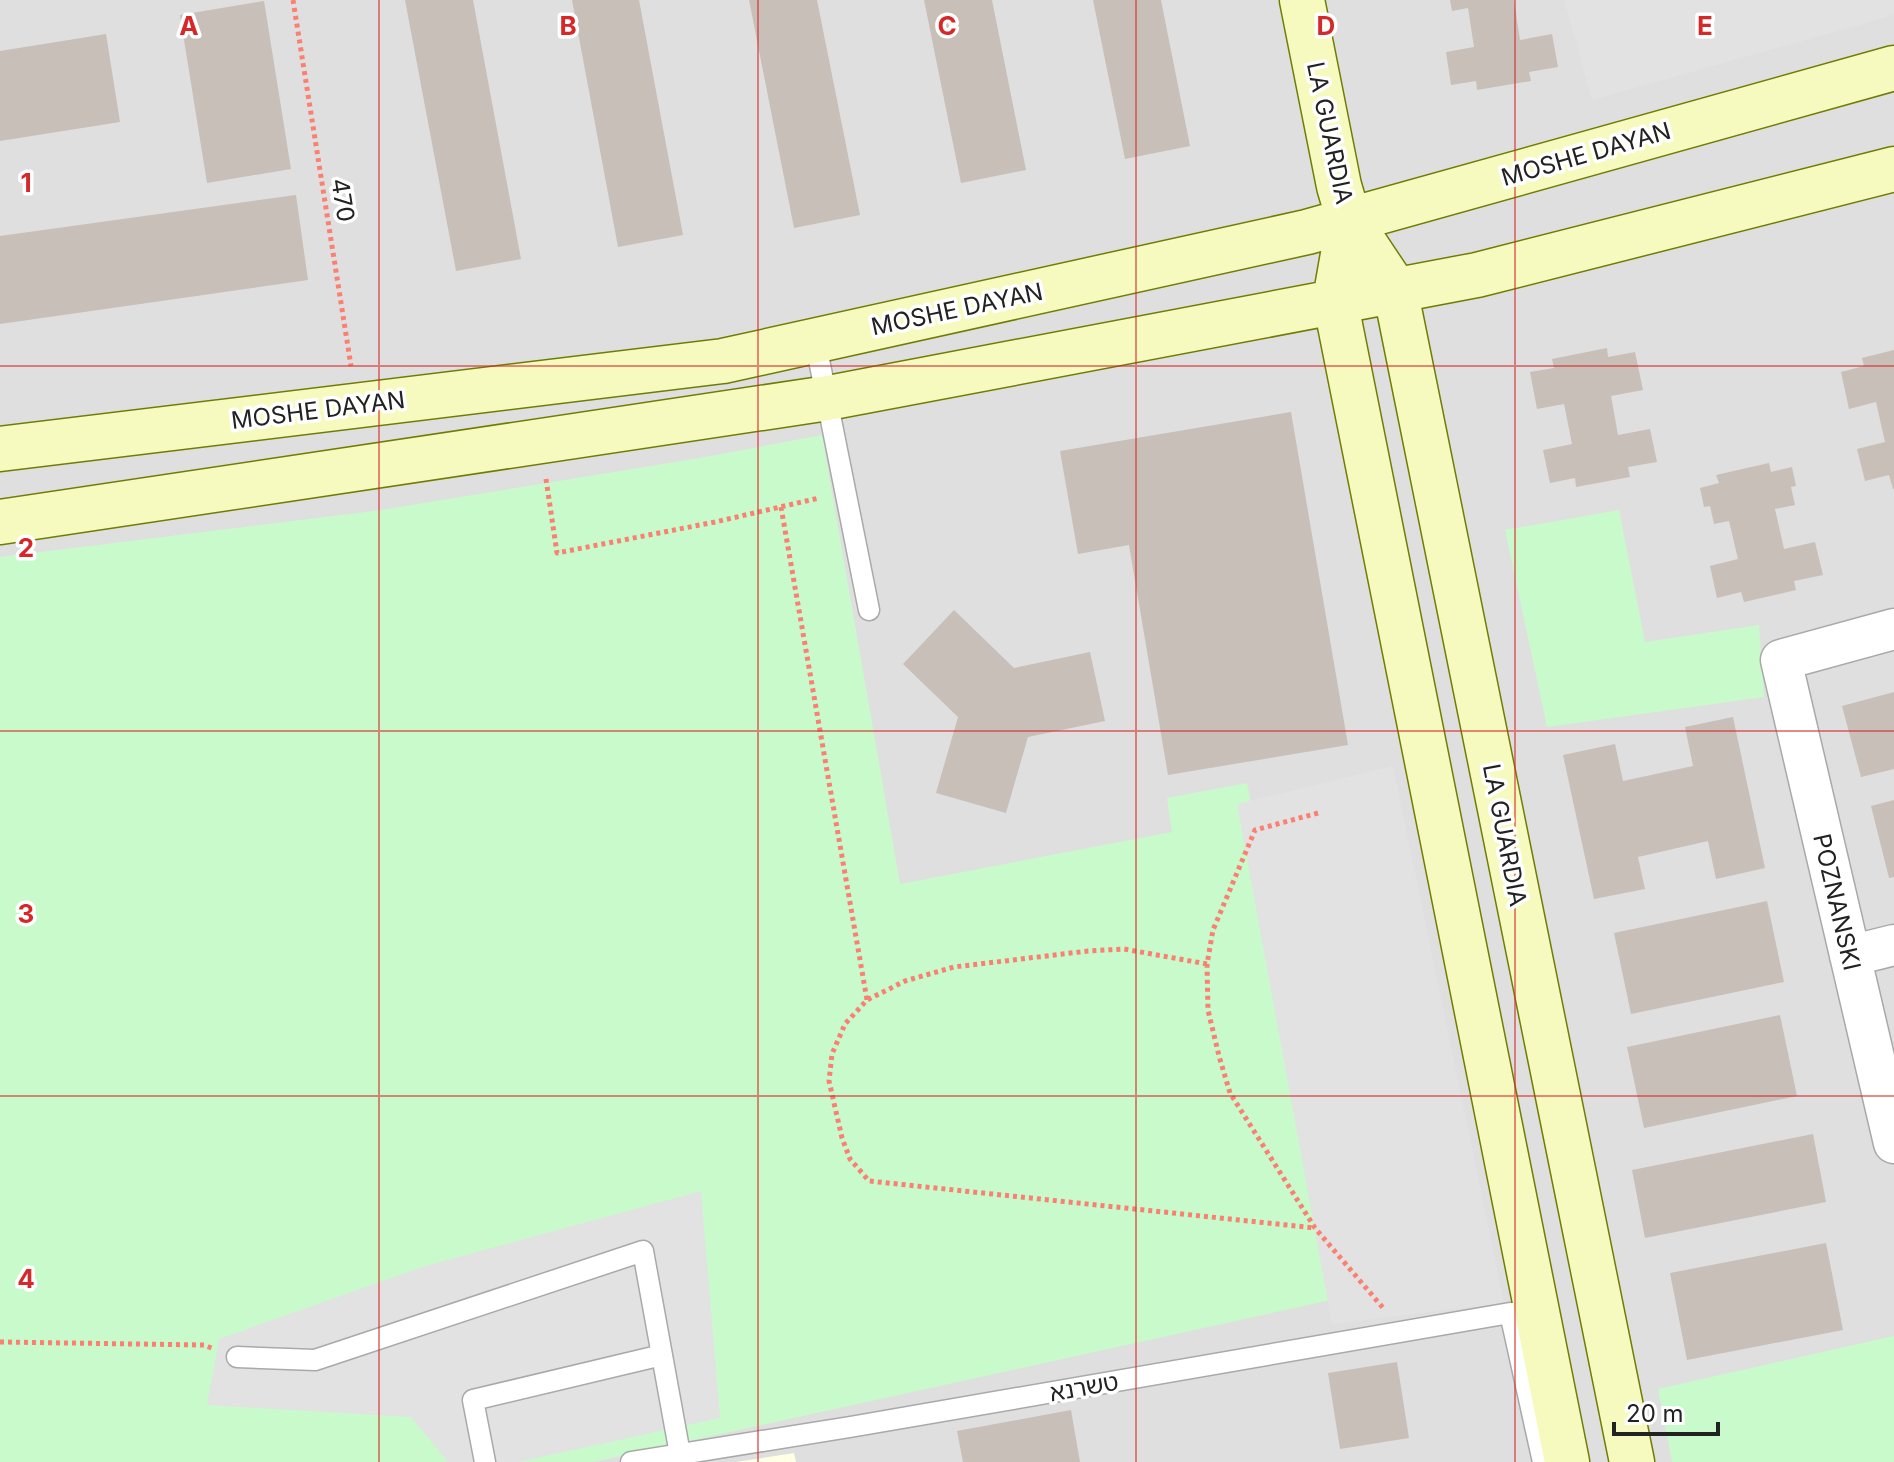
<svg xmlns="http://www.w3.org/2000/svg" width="1894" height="1462" viewBox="0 0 1894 1462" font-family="Inter,'Noto Sans Hebrew',sans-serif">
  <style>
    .residential { fill: #e0dfdf }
    .education { fill: #ffffe5 }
    .park { fill: #c8facc }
    .parking { fill: #e2e2e2 }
    .building { fill: #c7bfb8 }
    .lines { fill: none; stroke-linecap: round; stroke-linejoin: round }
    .lane-casing { stroke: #a9a9a9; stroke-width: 23 }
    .street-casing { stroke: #a9a9a9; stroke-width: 43 }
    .secondary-casing { stroke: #707d05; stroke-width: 47 }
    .path { stroke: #fa8072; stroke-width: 5; stroke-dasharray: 4 4; stroke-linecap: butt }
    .lane { stroke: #fff; stroke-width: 20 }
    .street { stroke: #fff; stroke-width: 40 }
    .secondary { stroke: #f7fabf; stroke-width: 44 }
    .grid { fill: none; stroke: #d62828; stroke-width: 2; stroke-opacity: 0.55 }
    .labels { text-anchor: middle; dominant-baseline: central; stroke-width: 7; stroke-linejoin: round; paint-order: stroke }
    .street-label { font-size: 24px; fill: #222; stroke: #fff }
    .grid-label { font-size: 26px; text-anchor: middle; font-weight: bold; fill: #d62828; stroke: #fff; stroke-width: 7; stroke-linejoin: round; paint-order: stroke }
  </style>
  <rect width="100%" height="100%" fill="#f2efe9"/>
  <path class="residential" d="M0 0H1894V1462H0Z"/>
  <path class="education" d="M794 1453 796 1462H736Z"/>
  <path class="park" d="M822 435 900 884 1172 832 1167 798 1247 783 1349 1296 594 1462H0V557L374 511 700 458Z
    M1619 510 1645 642 1759 625 1764 697 1547 727 1505 530Z
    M1894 1336V1462H1672L1658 1389Z"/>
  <path class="parking" d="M1564 0H1894V15L1592 100Z
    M1393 766 1504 1303 1332 1324 1237 804Z
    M701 1191 720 1418 518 1462H448L411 1417 207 1405 219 1339 425 1266Z"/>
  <path class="building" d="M405 0H473L521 259 456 271Z
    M572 0H639L683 235 618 247Z
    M749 0H817L860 215 794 228Z
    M924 0H992L1026 170 961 183Z
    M1093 0H1161L1190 146 1125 159Z
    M1450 0H1514L1520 40 1552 34 1558 67 1529 72 1531 81 1477 90 1476 81 1451 85 1446 52 1474 47 1468 8 1452 11Z
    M264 1 291 169 207 183 180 15Z
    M106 34 120 122 0 141V51Z
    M296 195 308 280 0 324V236Z
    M1607 348 1608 357 1635 352 1643 390 1611 396 1618 435 1650 429 1657 462 1628 467 1630 477 1576 487 1575 478 1550 483 1543 450 1572 444 1564 404 1537 409 1530 372 1554 368 1552 359Z
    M1894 350V489H1893L1889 475 1865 481 1857 449 1885 442 1876 402 1849 409 1841 372 1864 366 1862 358Z
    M1291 412 1348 745 1168 775 1129 545 1078 554 1060 451Z
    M1769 463 1771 472 1792 467 1796 486 1791 487 1795 505 1775 509 1784 549 1815 542 1823 575 1794 581 1796 590 1744 602 1741 592 1717 598 1710 566 1738 559 1729 521 1714 524 1710 506 1704 507 1700 488 1719 483 1716 475Z
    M954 610 1014 668 1090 652 1105 721 1028 737 1006 813 936 793 958 717 903 664Z
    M1894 692V769L1861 777 1842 706Z
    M1733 717 1765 868 1716 879 1708 841 1638 857 1645 889 1594 899 1563 755 1615 744 1623 781 1693 766 1685 727Z
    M1894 800V877L1889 878 1871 806Z
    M1767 901 1784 982 1631 1014 1614 933Z
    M1780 1015 1797 1096 1644 1128 1627 1047Z
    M1813 1134 1826 1202 1645 1238 1632 1170Z
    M1826 1243 1843 1330 1687 1360 1670 1273Z
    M1397 1362 1409 1438 1340 1449 1328 1373Z
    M1071 1410 1080 1462H963L957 1431Z"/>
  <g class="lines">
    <defs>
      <path id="lane" d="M815 340 869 610
        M1510 1313 1543 1462
        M237 1357 315 1360 643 1251 680 1454
        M485 1462 473 1400 662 1355
        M631 1462 850 1427 1510 1313H1535"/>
      <path id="street" d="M1894 629 1781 660 1894 1143
        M1850 956 1894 945"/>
      <path id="secondary" d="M1302 0 1339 186 1349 220 1395 289 1632 1462
        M1349 220 1335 300 1567 1462
        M0 449 723 361 1307 232 1894 68
        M0 522 828 398 1477 275 1894 169"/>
    </defs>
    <use href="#lane" class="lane-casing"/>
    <use href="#street" class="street-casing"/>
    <use href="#secondary" class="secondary-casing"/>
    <path class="path" d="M293 0 351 366
      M546 479 557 553 715 522 819 498
      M781 507 867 1000
      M1318 813 1255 830 1213 930 1207 964 1208 1010 1219 1056 1230 1093 1315 1228 1384 1309
      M1207 964 1124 949 1088 951 954 967 905 981 867 1000 845 1024 832 1054 829 1081 842 1138 850 1159 869 1181 1315 1228
      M0 1342 204 1345 214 1349"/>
    <use href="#lane" class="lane"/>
    <use href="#street" class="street"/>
    <use href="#secondary" class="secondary"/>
  </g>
  <path class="grid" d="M379 0V1462M758 0V1462M1136 0V1462M1515 0V1462M0 366H1894M0 731H1894M0 1096H1894"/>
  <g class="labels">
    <g class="street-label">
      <text transform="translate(1330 133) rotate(78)">LA GUARDIA</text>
      <text transform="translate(1586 154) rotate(-16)">MOSHE DAYAN</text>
      <text transform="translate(343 200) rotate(81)">470</text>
      <text transform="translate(957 309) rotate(-12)">MOSHE DAYAN</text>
      <text transform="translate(318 410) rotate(-7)">MOSHE DAYAN</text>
      <text transform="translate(1505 835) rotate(79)">LA GUARDIA</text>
      <text transform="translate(1837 902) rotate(77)">POZNANSKI</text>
      <text transform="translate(1084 1387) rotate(-10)">טשרנא</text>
    </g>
  </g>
  <g class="grid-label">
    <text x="189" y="35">A</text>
    <text x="568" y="35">B</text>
    <text x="947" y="35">C</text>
    <text x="1326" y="35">D</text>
    <text x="1705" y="35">E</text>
    <text x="26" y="192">1</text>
    <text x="26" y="557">2</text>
    <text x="26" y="923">3</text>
    <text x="26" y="1288">4</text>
  </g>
  <path d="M1614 1422v12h104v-12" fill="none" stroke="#222222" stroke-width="4"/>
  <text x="1626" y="1422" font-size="24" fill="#222222" stroke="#ffffff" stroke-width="6" paint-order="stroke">20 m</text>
</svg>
